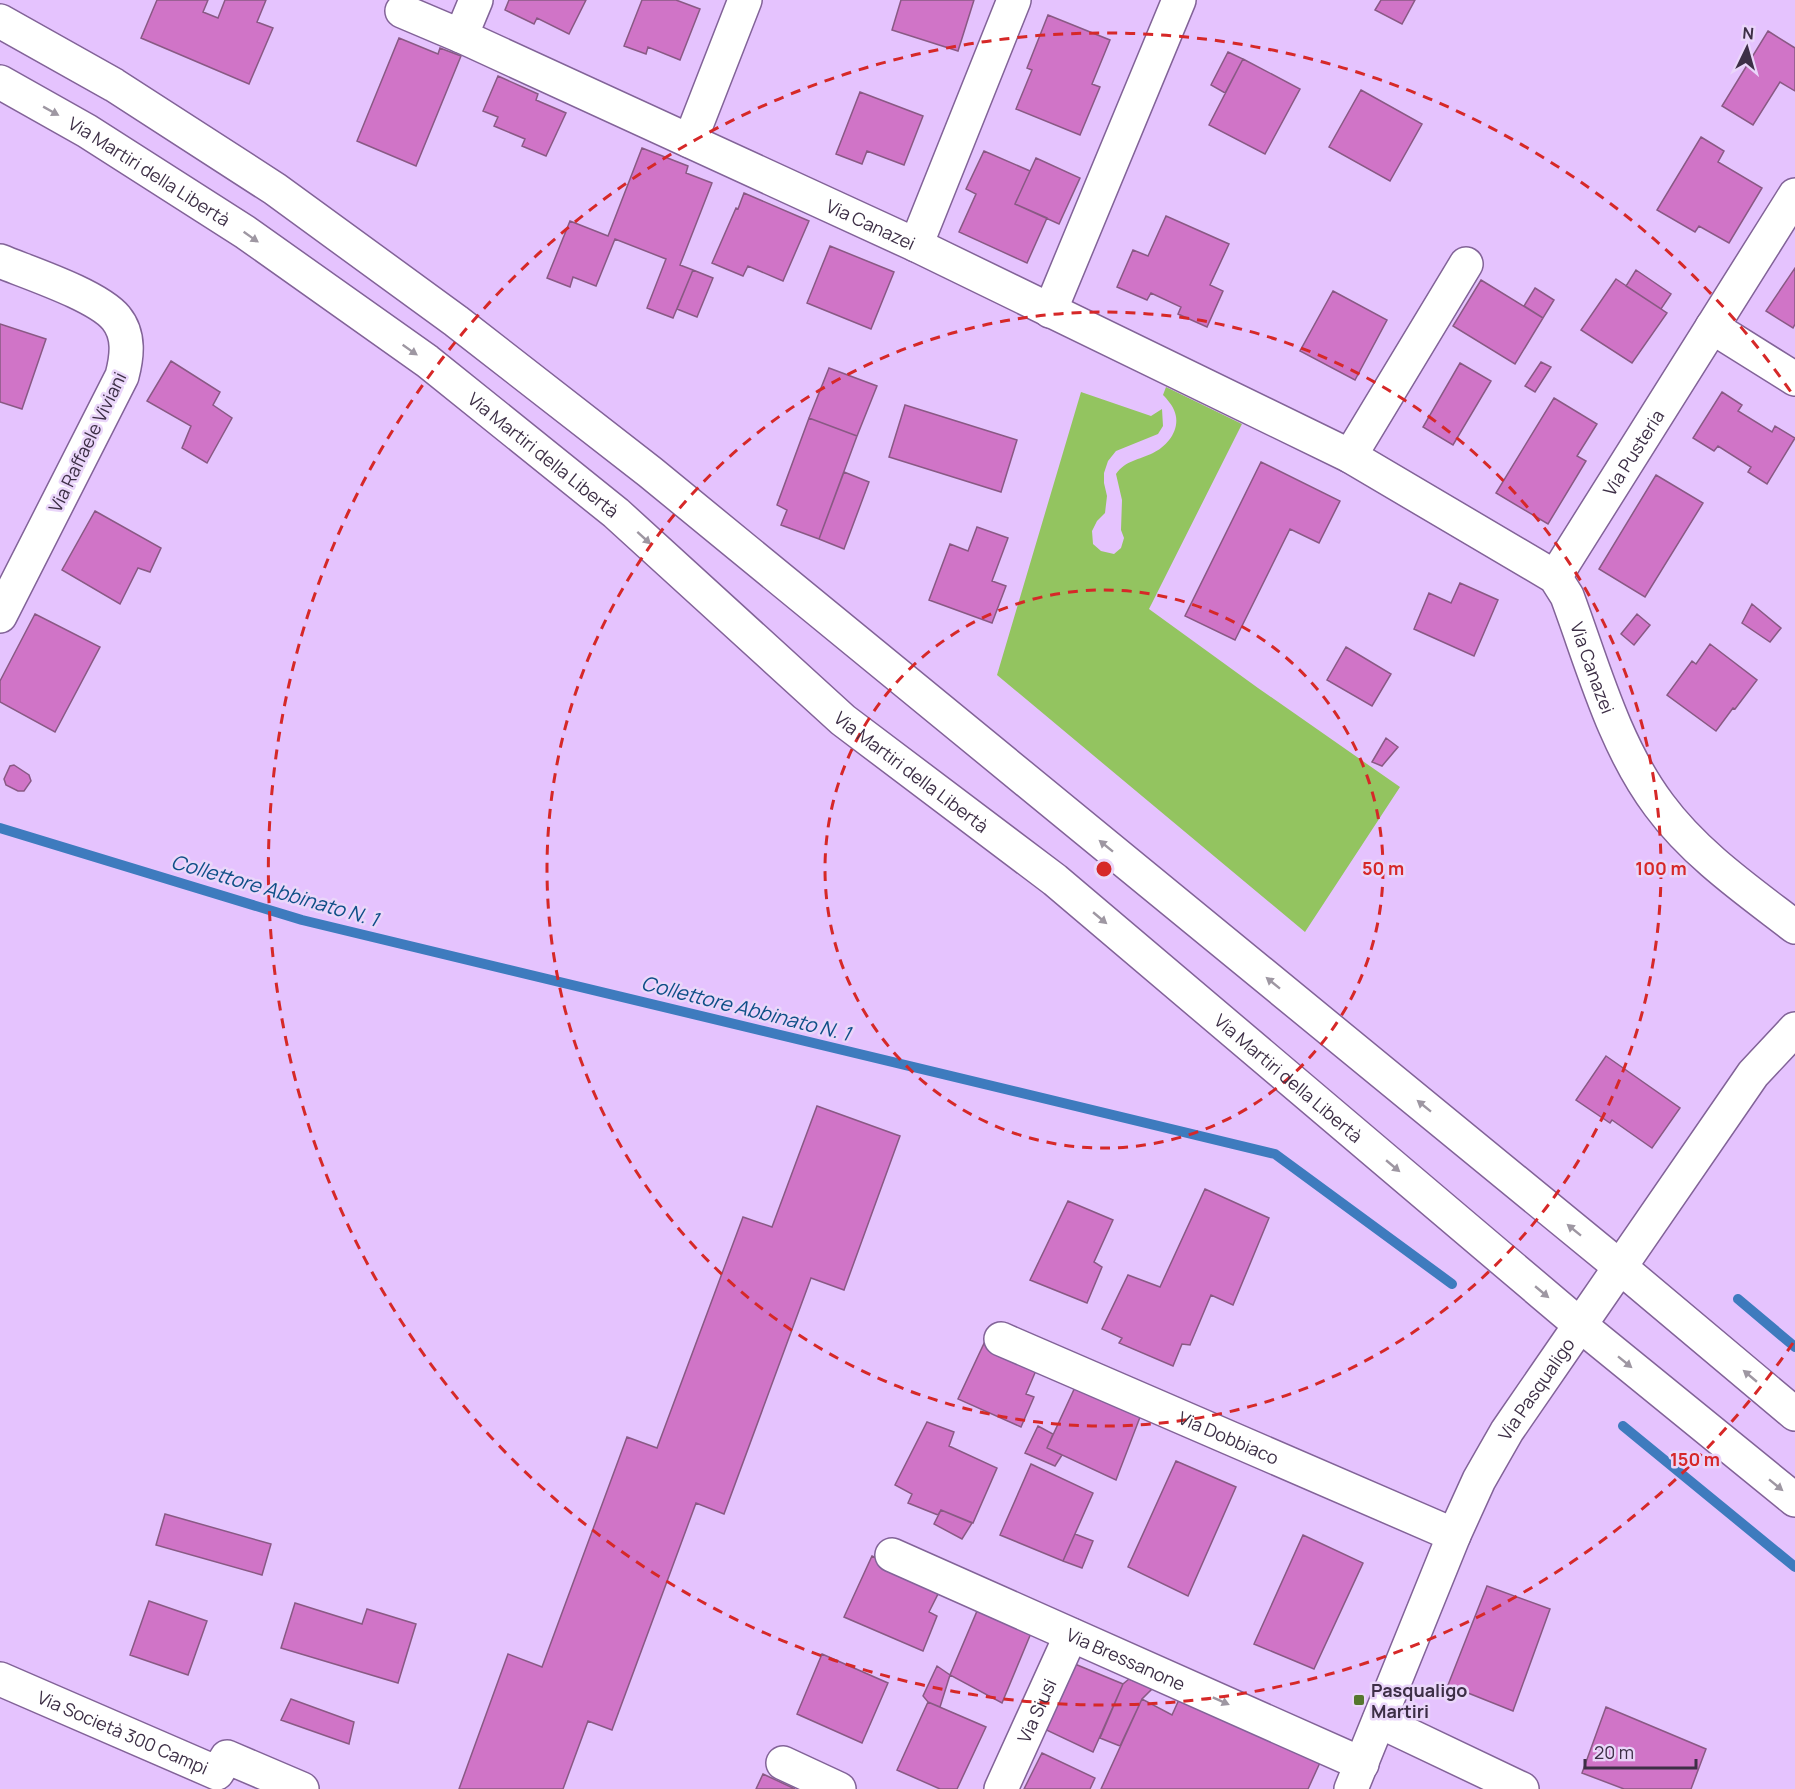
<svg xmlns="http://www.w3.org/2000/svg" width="1795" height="1789" viewBox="0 0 1795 1789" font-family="Manrope,sans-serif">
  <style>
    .green { fill: #93c460 }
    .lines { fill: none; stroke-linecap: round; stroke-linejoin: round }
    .stream { stroke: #3e7bbe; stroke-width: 10 }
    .building { fill: #d074c7; stroke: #895984; stroke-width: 1.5 }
    .minor-casing { stroke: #826398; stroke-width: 36 }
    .tertiary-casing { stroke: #826398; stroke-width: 36 }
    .primary-casing { stroke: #826398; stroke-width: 36 }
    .minor { stroke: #fff; stroke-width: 33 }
    .tertiary { stroke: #fff; stroke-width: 33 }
    .primary { stroke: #fff; stroke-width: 33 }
    .oneway { fill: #9e97a2 }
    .ring { fill: none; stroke: #d62828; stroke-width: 3; stroke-dasharray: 10 8 }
    .poi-dot { fill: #55772e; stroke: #ead6fa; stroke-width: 2 }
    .labels { text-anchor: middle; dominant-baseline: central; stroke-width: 5; stroke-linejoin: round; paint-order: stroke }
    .street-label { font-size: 18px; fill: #3d2f46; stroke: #ead6fa }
    .poi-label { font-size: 18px; font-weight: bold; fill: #3d2f46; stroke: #ead6fa; text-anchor: start }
    .water-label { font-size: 20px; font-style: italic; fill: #0e4f87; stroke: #ead6fa }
    .centre { fill: #d62828; stroke: #ead6fa; stroke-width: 3 }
    .ring-label { font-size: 18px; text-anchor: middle; font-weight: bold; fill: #d62828; stroke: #ead6fa; stroke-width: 5; stroke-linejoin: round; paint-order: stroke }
  </style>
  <rect width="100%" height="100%" fill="#e5c3fe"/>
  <path class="green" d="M1166 387 1242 424 1149 609 1258 688 1400 787 1305 932 997 675 1081 392 1151 416 1162 409 1163 426 1158 434 1116 451 1108 461 1104 473V483L1107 496 1105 513 1097 521 1092 531 1093 544 1101 551 1114 554 1121 548 1124 538 1121 530 1122 500 1116 474C1126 460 1139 460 1153 453 1168 446 1182 428 1174 410 1172 405 1167 399 1163 395Z"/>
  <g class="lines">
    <path class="stream" d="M0 828 302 920 1275 1154 1452 1284
      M1738 1299 1795 1347
      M1623 1426 1795 1567"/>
  </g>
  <path class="building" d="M157 0H208L203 12 218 18 225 0H266L257 22 273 28 249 84 141 38Z
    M509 0H586L569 34 537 18 534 24 505 10Z
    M642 0H676L700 9 680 60 648 47 646 54 624 46Z
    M901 0H974L958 51 892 30Z
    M1381 0H1415L1402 24 1375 10Z
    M1048 15 1110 40 1092 84 1100 87 1080 135 1016 109 1032 70 1027 68Z
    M1768 31 1795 48V91L1780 82 1753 125 1722 106Z
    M399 38 438 54 440 48 461 56 416 166 357 141Z
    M1228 52 1243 59 1225 93 1211 85Z
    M1243 59 1300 89 1265 154 1209 125Z
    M498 76 538 94 536 100 566 113 546 156 522 146 525 139 494 126 498 117 483 111Z
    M1361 90 1422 124 1390 181 1329 147Z
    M860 92 923 116 904 165 867 151 862 164 836 154Z
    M1701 137 1724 151 1718 162 1762 188 1729 243 1699 226 1695 232 1657 210Z
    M642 148 688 166 686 173 712 183 680 265 693 270 673 318 647 308 666 259 615 239 596 286 573 277 570 287 547 278 570 221 608 236Z
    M984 151 1030 171 1015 204 1047 218 1027 263 959 232 976 194 966 189Z
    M1036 158 1080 178 1059 224 1015 204Z
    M744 193 809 221 783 281 748 266 743 276 712 263 736 208 738 209Z
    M1166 216 1229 244 1210 285 1223 291 1207 327 1178 314 1181 307 1151 293 1147 300 1117 287 1133 250 1148 256Z
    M830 246 894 272 871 329 807 303Z
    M1795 268V324L1793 328 1766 311Z
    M693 270 713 278 697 317 677 309Z
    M1636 270 1671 294 1661 309 1626 286Z
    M1616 279 1667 313 1632 363 1581 330Z
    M1481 280 1543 318 1515 364 1453 326Z
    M1535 288 1554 300 1543 318 1524 306Z
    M1333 291 1387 320 1355 380 1300 351Z
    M0 324 46 339 22 409 0 402Z
    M171 361 220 392 213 405 232 418 207 463 182 448 191 426 147 401Z
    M1541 362 1551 367 1535 392 1525 386Z
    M1460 363 1491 381 1453 445 1423 427Z
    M829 368 877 386 857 436 809 418Z
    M1722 392 1742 405 1738 411 1772 432 1775 426 1795 438 1767 484 1748 472 1751 467 1718 446 1714 451 1693 438Z
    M1554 398 1597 424 1577 456 1586 461 1548 524 1496 493Z
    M905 405 1017 440 1001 492 889 457Z
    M809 418 857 436 819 539 781 525 787 510 777 505Z
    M1261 462 1340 501 1319 543 1290 529 1235 640 1185 616Z
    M844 472 869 482 844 549 819 539Z
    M1656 475 1703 503 1645 597 1599 569Z
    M95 511 161 548 150 572 138 568 120 604 62 570Z
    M977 527 1008 538 992 581 1006 586 992 623 929 600 950 544 968 551Z
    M1460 583 1498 600 1474 656 1414 629 1429 593 1451 603Z
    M1752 604 1781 628 1770 642 1742 623Z
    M35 614 100 647 55 732 0 702V681Z
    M1637 614 1650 625 1634 645 1621 634Z
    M1710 644 1757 680 1735 709 1733 708 1716 731 1667 695 1692 661 1696 664Z
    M1346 647 1391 674 1372 706 1327 680Z
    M1386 738 1398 747 1382 766 1372 762Z
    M14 765 29 775 31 781 24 791H18L6 785 4 779 10 766Z
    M1606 1056 1680 1108 1652 1148 1612 1120 1610 1123 1576 1100Z
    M817 1106 900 1136 844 1290 811 1278 724 1514 696 1503 612 1730 588 1721 563 1789H459L508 1654 542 1667 627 1437 657 1448 743 1217 772 1227Z
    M1205 1189 1269 1218 1233 1305 1211 1295 1190 1345 1182 1344 1173 1366 1119 1343 1122 1338 1102 1329 1128 1275 1160 1287Z
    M1068 1201 1113 1220 1094 1262 1102 1267 1087 1303 1030 1280Z
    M987 1337 1040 1361 1026 1394 1034 1397 1021 1427 958 1399Z
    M1077 1383 1142 1412 1116 1480 1047 1448Z
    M927 1422 954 1432 949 1446 997 1468 973 1523 941 1510 938 1515 908 1503 912 1494 895 1485Z
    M1038 1426 1053 1434 1047 1448 1062 1455 1055 1466 1025 1453Z
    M1176 1461 1236 1487 1188 1596 1128 1567Z
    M1031 1464 1093 1493 1063 1561 1000 1535Z
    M941 1510 972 1523 962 1539 934 1524Z
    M165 1514 271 1544 262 1575 156 1545Z
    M1075 1534 1093 1541 1082 1568 1063 1561Z
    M1303 1535 1363 1563 1314 1669 1254 1644Z
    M872 1556 941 1588 929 1612 937 1616 923 1651 844 1617Z
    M1487 1586 1550 1609 1513 1711 1448 1685Z
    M149 1601 207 1621 188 1675 130 1655Z
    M295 1603 362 1624 367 1609 416 1624 398 1683 281 1648Z
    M980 1604 1034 1626 1002 1703 950 1675Z
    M822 1654 888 1683 862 1743 797 1714Z
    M1070 1662 1123 1684 1093 1752 1040 1727Z
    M937 1666 950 1675 940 1707 928 1702 923 1696Z
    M1129 1679 1153 1688 1142 1699 1120 1746 1100 1738 1123 1684Z
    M1182 1693 1323 1756 1308 1789H1101L1142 1699 1172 1715Z
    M291 1699 354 1722 349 1744 281 1720Z
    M928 1702 986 1727 957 1789H940L897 1770Z
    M1606 1707 1706 1749 1691 1789H1624L1582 1773Z
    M1042 1753 1095 1778 1090 1789H1024Z
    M763 1774 795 1789H756Z"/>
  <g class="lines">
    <defs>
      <g id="minor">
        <path id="s1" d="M476 0 461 36 916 245 1350 456 1555 577 1567 596C1593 666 1614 745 1659 805 1695 854 1747 890 1795 927"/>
        <path d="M402 11 461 36"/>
        <path d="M690 141 745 0"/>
        <path d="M916 245 1014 0"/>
        <path d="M0 261C29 273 97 295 116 318 130 335 127 357 122 376L0 616"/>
        <path d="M1050 311 1179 0"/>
        <path d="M1712 327 1795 379"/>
        <path d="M1350 456 1466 264"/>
        <path id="s2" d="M1555 577 1795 195"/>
        <path id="s3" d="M1001 1339 1454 1535"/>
        <path id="s4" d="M892 1555 1362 1764"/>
        <path id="s5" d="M0 1679 217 1773 227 1757 302 1789"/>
        <path d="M1379 1721 1522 1789"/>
        <path d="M783 1763 839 1789"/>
        <path id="s6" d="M1001 1789 1071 1635"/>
        <path id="s7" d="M1351 1789 1454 1535 1479 1480 1507 1431 1580 1325"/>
      </g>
      <path id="tertiary" d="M1580 1325 1753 1074 1795 1029"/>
      <g id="primary">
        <path d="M0 21 114 85 275 189 456 321 650 472 1620 1267 1795 1414"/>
        <path id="s8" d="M0 82 87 131 245 232 427 361 616 513 843 720 1055 880 1580 1325 1795 1500"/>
      </g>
    </defs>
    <use href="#minor" class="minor-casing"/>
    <use href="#tertiary" class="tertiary-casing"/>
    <use href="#primary" class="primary-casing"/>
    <use href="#minor" class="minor"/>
    <use href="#tertiary" class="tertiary"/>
    <use href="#primary" class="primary"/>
  </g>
  <defs><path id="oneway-solid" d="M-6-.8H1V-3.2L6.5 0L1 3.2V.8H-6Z" transform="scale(1.5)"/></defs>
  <g class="oneway">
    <use href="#oneway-solid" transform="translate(51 111) rotate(29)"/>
    <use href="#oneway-solid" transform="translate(251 237) rotate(35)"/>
    <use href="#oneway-solid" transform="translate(410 350) rotate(35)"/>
    <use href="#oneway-solid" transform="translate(644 538) rotate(42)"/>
    <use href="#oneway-solid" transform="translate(1106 846) rotate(-141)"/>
    <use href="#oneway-solid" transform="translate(1100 918) rotate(40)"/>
    <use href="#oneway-solid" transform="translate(1273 983) rotate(-141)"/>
    <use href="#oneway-solid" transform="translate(1424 1106) rotate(-141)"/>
    <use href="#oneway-solid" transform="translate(1393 1166) rotate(40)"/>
    <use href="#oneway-solid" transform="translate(1574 1230) rotate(-141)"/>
    <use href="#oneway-solid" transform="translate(1542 1292) rotate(40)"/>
    <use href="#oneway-solid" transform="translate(1625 1362) rotate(39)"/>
    <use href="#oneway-solid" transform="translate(1750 1376) rotate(-140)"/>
    <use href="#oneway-solid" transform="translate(1776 1485) rotate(39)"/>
    <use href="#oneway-solid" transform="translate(1221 1701) rotate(24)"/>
  </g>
  <g class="ring">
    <circle cx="1104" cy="869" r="279"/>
    <circle cx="1104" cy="869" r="557"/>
    <path d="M1793 1343A836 836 0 1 1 1793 395"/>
  </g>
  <rect class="poi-dot" x="1353" y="1694" width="12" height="12" rx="3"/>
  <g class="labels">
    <g class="street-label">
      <text stroke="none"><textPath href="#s8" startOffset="174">Via Martiri della Libertà</textPath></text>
      <text stroke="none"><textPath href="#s1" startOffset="490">Via Canazei</textPath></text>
      <text transform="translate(87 442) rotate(-64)">Via Raffaele Viviani</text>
      <text stroke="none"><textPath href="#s2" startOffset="147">Via Pusteria</textPath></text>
      <text stroke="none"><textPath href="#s8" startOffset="660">Via Martiri della Libertà</textPath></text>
      <text stroke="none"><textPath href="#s1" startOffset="1359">Via Canazei</textPath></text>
      <text stroke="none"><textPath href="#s8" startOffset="1146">Via Martiri della Libertà</textPath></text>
      <text stroke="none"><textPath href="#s8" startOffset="1632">Via Martiri della Libertà</textPath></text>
      <text stroke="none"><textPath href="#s7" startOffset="442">Via Pasqualigo</textPath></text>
      <text stroke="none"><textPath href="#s3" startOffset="248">Via Dobbiaco</textPath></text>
      <text stroke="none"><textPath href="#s4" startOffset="256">Via Bressanone</textPath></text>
      <text stroke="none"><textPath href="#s6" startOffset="86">Via Siusi</textPath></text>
      <text stroke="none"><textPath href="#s5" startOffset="134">Via Società 300 Campi</textPath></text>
    </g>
    <g class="poi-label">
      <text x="1371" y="1690">Pasqualigo<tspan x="1371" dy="21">Martiri</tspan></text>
    </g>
    <g class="water-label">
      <text transform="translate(275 890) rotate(16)">Collettore Abbinato N. 1</text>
      <text transform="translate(746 1008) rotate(14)">Collettore Abbinato N. 1</text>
    </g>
  </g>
  <circle cx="1104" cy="869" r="9" class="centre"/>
  <g class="ring-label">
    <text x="1383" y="875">50 m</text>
    <text x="1661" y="875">100 m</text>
    <text x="1695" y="1466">150 m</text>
  </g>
  <g transform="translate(1747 48) rotate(5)" stroke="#ead6fa" stroke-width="4.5" paint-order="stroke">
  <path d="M0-4.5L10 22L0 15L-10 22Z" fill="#3d2f46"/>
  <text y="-9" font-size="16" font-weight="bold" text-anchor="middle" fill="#3d2f46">N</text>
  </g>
  <path d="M1585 1759v9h111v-9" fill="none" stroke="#3d2f46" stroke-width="3"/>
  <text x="1594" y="1759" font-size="18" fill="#3d2f46" stroke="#ead6fa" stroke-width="4.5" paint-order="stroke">20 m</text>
</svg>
